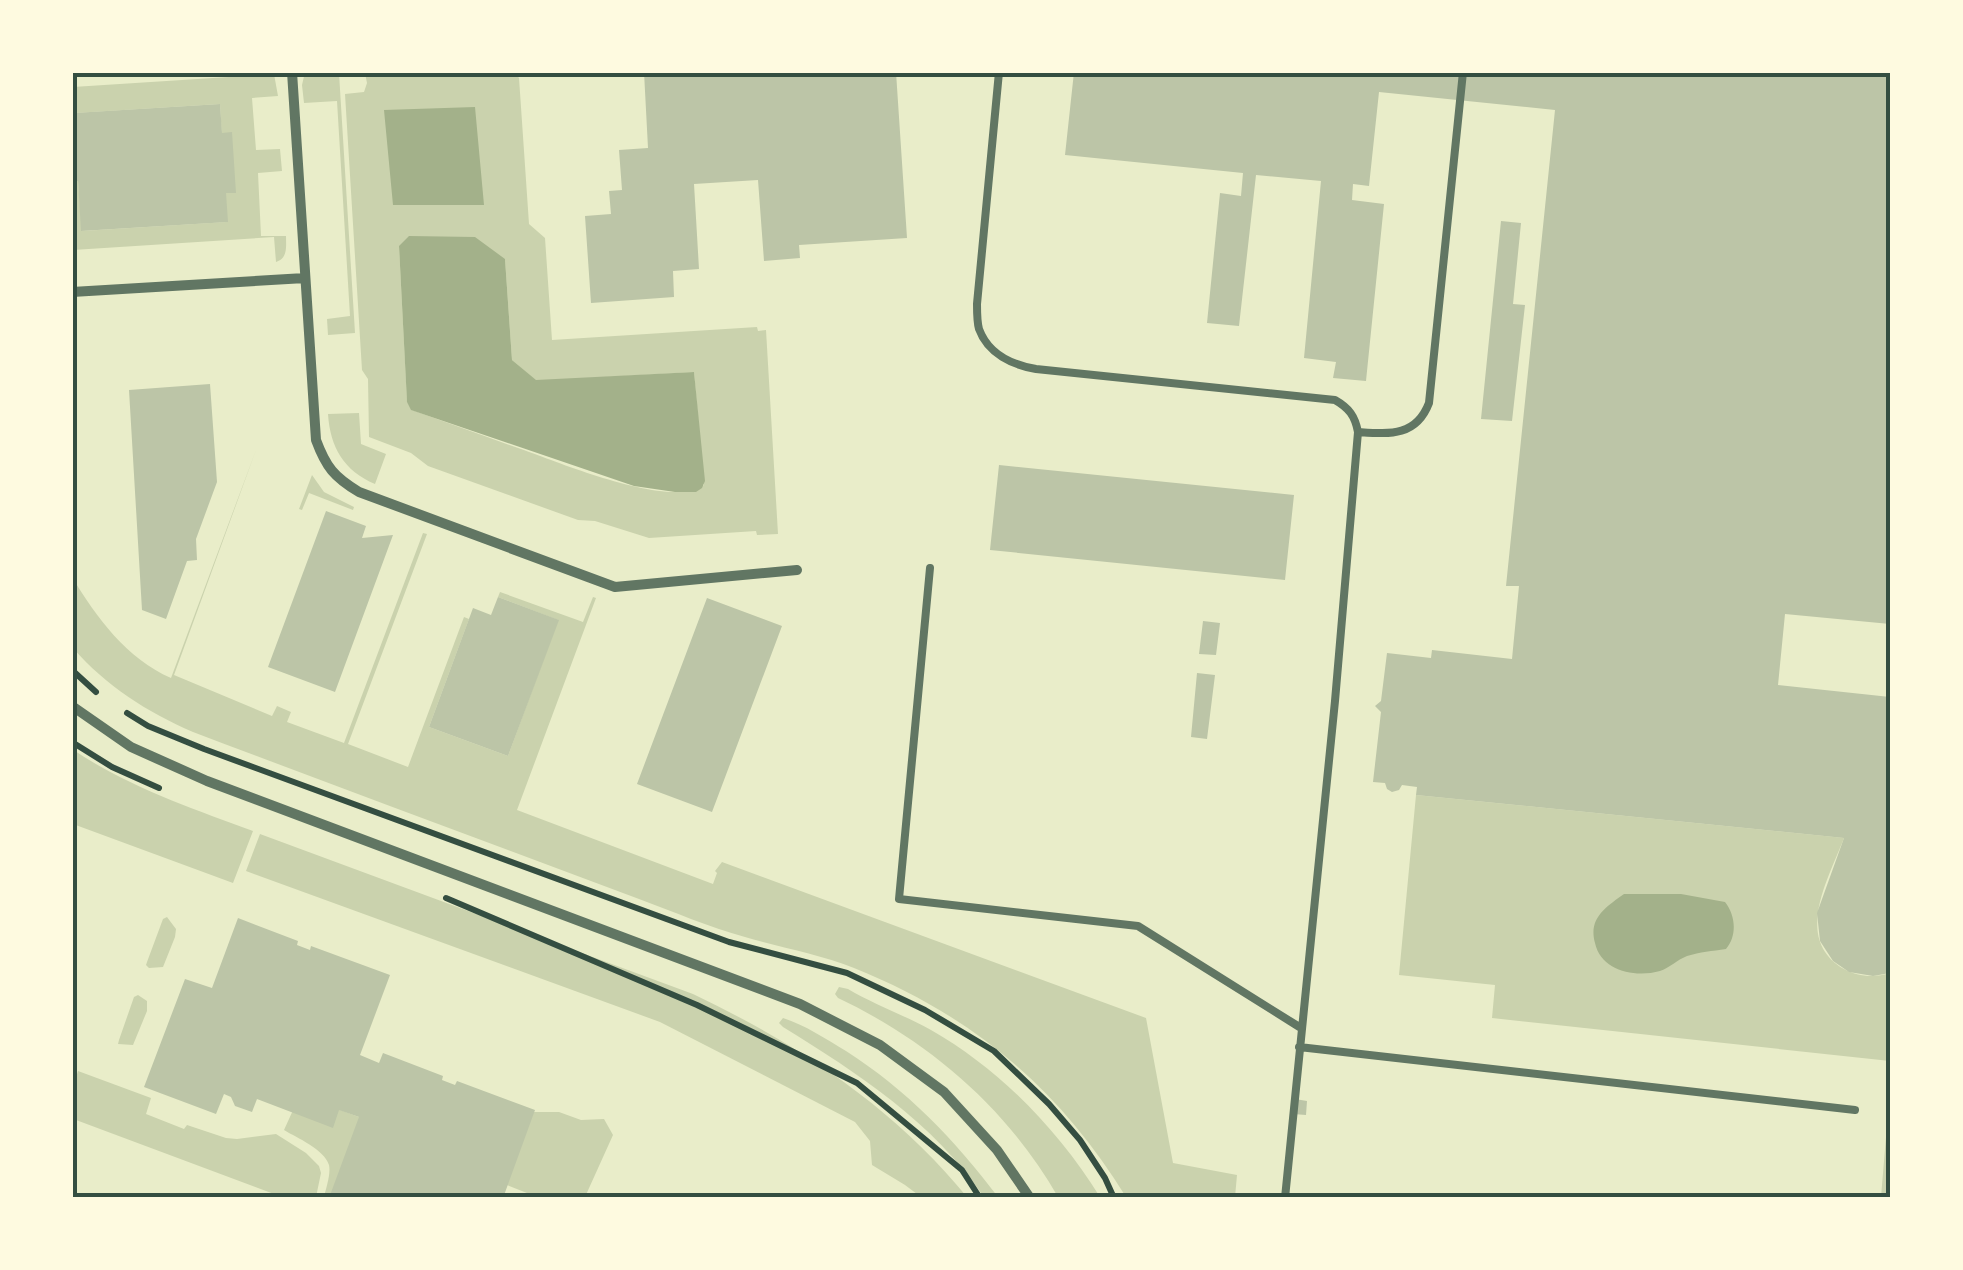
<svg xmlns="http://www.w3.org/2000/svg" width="1963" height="1270" viewBox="0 0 1963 1270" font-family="Rubik,sans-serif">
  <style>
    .green { fill: #cad2ad; fill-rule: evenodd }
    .water { fill: #a3b18a }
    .building { fill: #bcc5a7 }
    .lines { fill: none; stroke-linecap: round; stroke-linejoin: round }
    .path { stroke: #344e41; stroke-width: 6 }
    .service { stroke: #617663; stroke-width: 8 }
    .minor { stroke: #617663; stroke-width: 10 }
    .neatline { fill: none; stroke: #344e41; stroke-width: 4 }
  </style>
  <rect width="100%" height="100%" fill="#e9edc9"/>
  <path class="green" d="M305 72 339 73 355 333 328 335 327 319 350 316 337 101 304 103 302 85Z
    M365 73H515L519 78 529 224 545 238 552 340 757 327 758 331 766 330 778 534 757 535 756 531 649 538 595 521 578 520 428 466 411 453 369 437 368 379 362 370 345 94 364 92 367 83ZM399 246 505 259 512 360 536 381 694 372 704 485C672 510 558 462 521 449 484 436 448 423 412 410L407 401Z
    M274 74 278 96 252 98 256 150 280 149 282 171 258 173 261 236H286C286 247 288 258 276 262L274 237 73 250 72 173 73 181H78L82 231 227 222 220 104 75 113 77 163 73 164V87Z
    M359 413 361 444 386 454 375 484C344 471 330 447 328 414Z
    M256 450 174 675 272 716 277 706 291 712 287 722 344 743 423 533 427 534 348 744 408 767 464 617 469 619 429 727 508 756 558 620 498 597 500 592 583 622 593 597 596 598 517 810 713 884 717 873 715 871 722 862 1146 1018 1173 1163 1237 1175 1235 1197H1126C1059 1088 973 1016 854 968 819 954 782 948 745 937 709 927 674 912 639 899 490 843 341 788 193 732 147 712 106 686 73 648L72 577C96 617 127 659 171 678Z
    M312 475 324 492 354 507 353 510 309 493 302 510 299 509Z
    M72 749C128 787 191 808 253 831L233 883 73 824Z
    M1416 795 1844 838C1829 878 1792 939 1844 969 1858 977 1875 978 1890 973V1061L1492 1018 1495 985 1399 975Z
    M260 834 693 994C796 1043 894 1107 967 1197H921L905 1185 872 1165 870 1141 855 1122 660 1022 246 871Z
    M167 917 176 929 175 937 163 967 149 968 146 965 147 962 163 919Z
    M839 987 848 989C873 1004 904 1015 931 1030 1001 1070 1058 1130 1100 1197H1058C1008 1109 929 1041 838 998L835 994Z
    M138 995 147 1001V1011L133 1045 118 1044 119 1040 134 997Z
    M783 1018C805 1025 826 1039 846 1051 907 1090 955 1140 998 1197H984C933 1122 859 1074 783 1027L779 1023Z
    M78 1071 151 1098 146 1114 184 1129 187 1125 226 1138 237 1139 276 1134 306 1153 319 1166 321 1173 316 1197H274V1194L76 1120 73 1128V1087Z
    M1890 1089V1197H1881Z
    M294 1108H335L364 1119 333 1197H324C326 1188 331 1174 329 1165 324 1149 297 1138 284 1130Z
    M530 1112H559L581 1120 604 1119 613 1135 585 1197H537L502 1183Z"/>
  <path class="water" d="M475 107 484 205H393L384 110Z
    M409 236 475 237 505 259 512 360 536 380 694 372 705 481 702 488 696 492H675L634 486 411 410 407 402 399 246Z
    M1624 894H1681L1725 902C1736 916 1737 936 1726 949 1712 951 1700 952 1687 956 1677 960 1669 968 1660 971 1635 978 1601 971 1595 943 1588 918 1606 907 1624 894Z"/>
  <path class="building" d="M644 72H896L907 238 799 245 800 258 764 261 758 180 694 184 699 269 673 271 674 297 591 303 585 216 611 214 609 191 622 190 619 150 648 148Z
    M1074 72H1522L1558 76 1559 72H1890V624L1785 614 1778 685 1890 697V973L1873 976 1849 972 1833 961 1820 941 1817 913 1844 838 1416 795 1417 787 1402 785 1399 790 1392 792 1387 789 1385 783 1373 782 1381 712 1375 706 1381 701 1387 653 1431 658 1432 650 1512 659 1519 586H1506L1555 110 1379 92 1369 186 1353 184 1352 200 1384 204 1366 381 1333 378 1336 362 1304 358 1321 181 1256 175 1239 326 1207 323 1220 193 1241 196 1243 173 1065 155Z
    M220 104 222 133 232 132 236 193H226L228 222 81 231 78 181H73L72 164 77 163 74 113Z
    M1501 221 1521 223 1513 304 1525 305 1512 421 1481 419Z
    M210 384 217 482 196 539 197 560 187 561 166 619 142 610 129 390Z
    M999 465 1294 495 1285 580 990 550Z
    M326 511 366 526 362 538 393 535 335 692 268 667Z
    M498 597 559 620 508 756 429 727 473 608 491 615Z
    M707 598 782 626 712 812 637 784Z
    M1203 621 1220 623 1216 655 1199 654Z
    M1197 673 1215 675 1207 739 1191 737Z
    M238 918 298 941 297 945 310 950 311 946 390 975 360 1055 379 1063 383 1053 443 1076 442 1080 455 1085 457 1081 535 1110 503 1198H329L359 1117 339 1110 333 1128 257 1099 252 1112 235 1106 231 1097 224 1094 216 1114 144 1087 185 979 212 988Z
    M1295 1099 1307 1101 1306 1115 1293 1114Z"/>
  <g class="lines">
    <path class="path" d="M72 670 96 692
      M127 713 148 726 204 749 729 942 847 973 925 1010 994 1051 1049 1104 1080 1140 1105 1178 1114 1198
      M72 742 112 767 159 788
      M446 898 697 1005 857 1083 962 1170 980 1198"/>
    <path class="service" d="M999 72 977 304C977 312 977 322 979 329 988 354 1013 365 1036 369L1335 400C1349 408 1355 416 1358 432L1335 701 1285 1198
      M1358 432C1389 434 1416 437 1429 403L1463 72
      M930 568 899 899 1138 926 1301 1028
      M1299 1047 1855 1110"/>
    <path class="minor" d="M292 72 316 440C326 467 334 477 359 492L615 587 797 570
      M72 292 305 278
      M72 706 131 747 207 781 800 1004 880 1045 944 1092 997 1150 1030 1198"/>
  </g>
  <rect width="1963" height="1270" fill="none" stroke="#fefae0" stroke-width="150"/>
  <rect x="75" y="75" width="1813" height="1120" class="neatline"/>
</svg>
